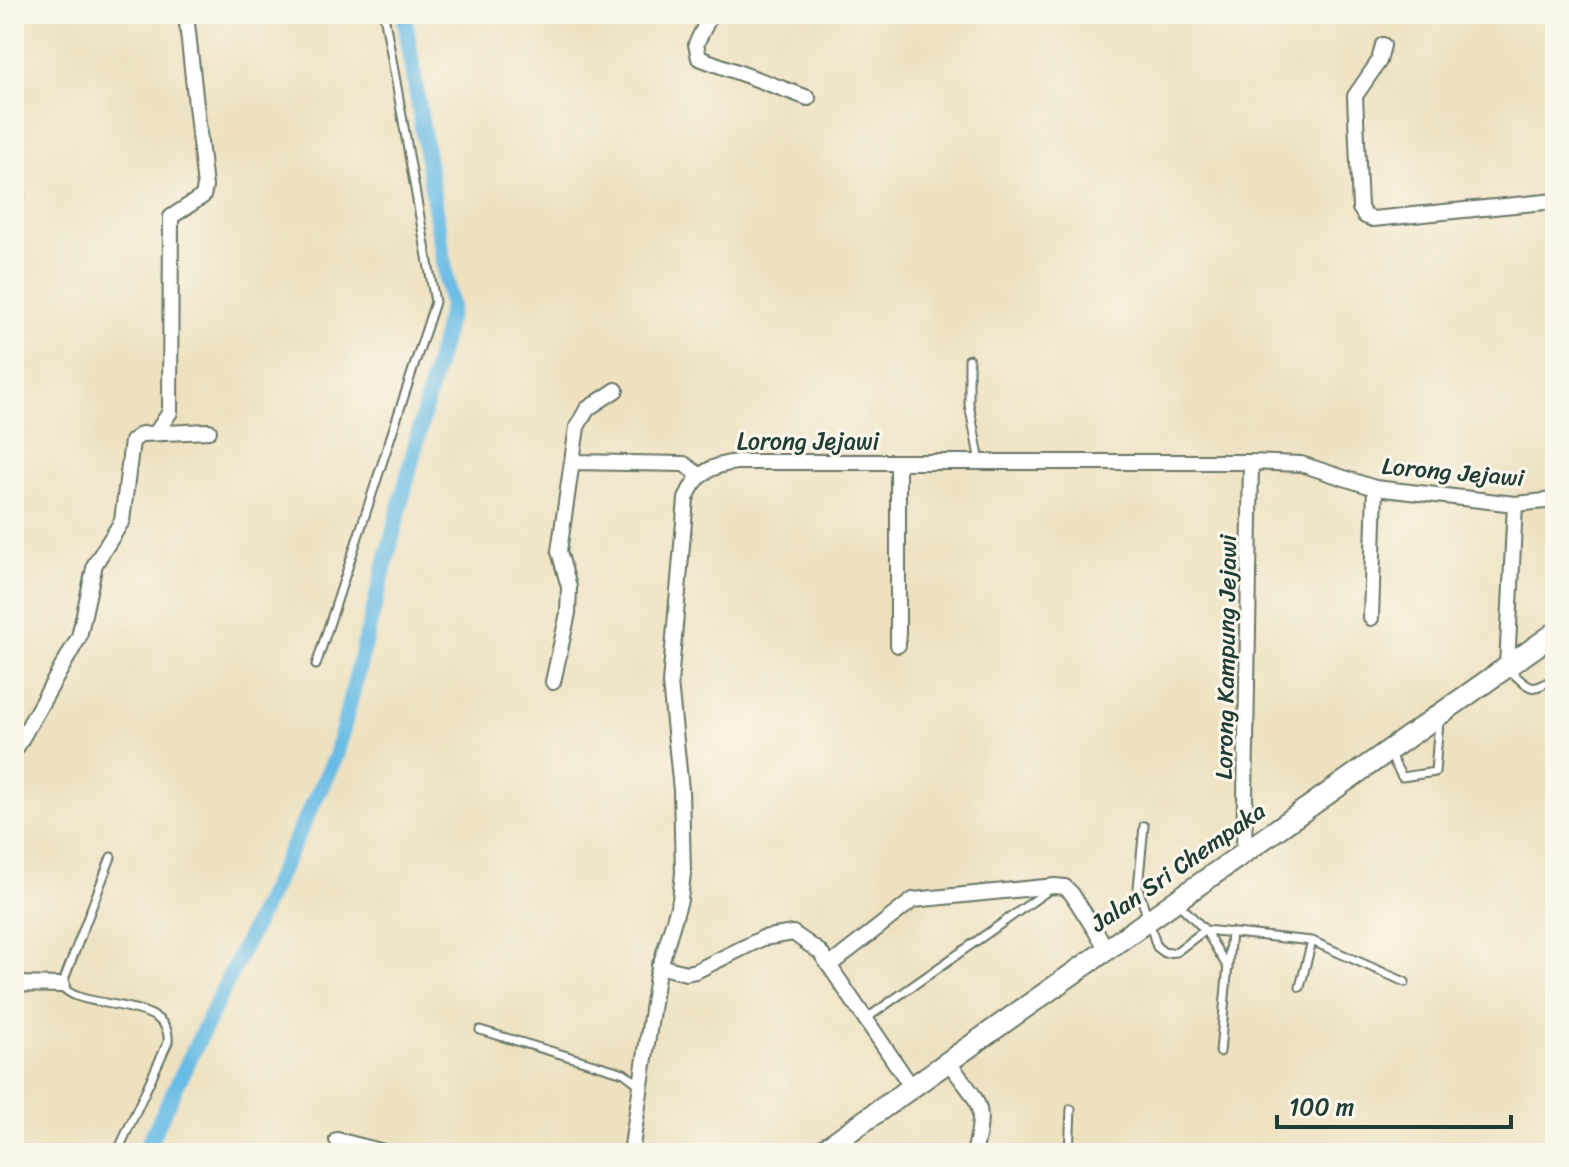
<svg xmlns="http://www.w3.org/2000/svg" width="1569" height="1167" viewBox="0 0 1569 1167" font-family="Sriracha,sans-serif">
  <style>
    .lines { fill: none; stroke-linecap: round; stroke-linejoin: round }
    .canal { stroke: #68bbe4; stroke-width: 16 }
    .service-casing { stroke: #677665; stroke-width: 11 }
    .minor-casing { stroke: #677665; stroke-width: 18 }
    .secondary-casing { stroke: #677665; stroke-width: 24 }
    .service { stroke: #fff; stroke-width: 7 }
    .minor { stroke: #fff; stroke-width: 14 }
    .secondary { stroke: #fff; stroke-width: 20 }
    .labels { text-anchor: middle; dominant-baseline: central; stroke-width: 6; stroke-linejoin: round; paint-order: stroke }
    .street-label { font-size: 24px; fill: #1f3d34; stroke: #fbf7ec }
  </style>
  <rect width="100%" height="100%" fill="#fbf7ec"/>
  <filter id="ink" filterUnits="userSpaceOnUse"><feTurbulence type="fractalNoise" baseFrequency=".0125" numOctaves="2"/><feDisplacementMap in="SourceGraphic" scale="16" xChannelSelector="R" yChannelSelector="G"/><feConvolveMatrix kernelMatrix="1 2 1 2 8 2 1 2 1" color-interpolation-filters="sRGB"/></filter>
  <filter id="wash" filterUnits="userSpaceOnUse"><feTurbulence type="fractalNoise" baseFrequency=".006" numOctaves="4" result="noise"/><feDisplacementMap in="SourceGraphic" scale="32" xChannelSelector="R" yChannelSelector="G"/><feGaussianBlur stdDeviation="1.8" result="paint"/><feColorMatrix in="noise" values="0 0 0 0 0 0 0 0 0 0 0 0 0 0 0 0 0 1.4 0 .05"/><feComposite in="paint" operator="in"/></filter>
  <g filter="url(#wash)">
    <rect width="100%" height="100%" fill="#ede1c0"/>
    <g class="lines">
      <path class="canal" d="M144 1153 336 756 451 307 404 14"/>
    </g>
  </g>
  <g filter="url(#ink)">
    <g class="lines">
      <defs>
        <path id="service" d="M14 190 20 195
          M969 359V404L980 462
          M316 665 435 302 384 14
          M1508 669C1530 688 1530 695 1555 677
          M1389 753 1402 777 1435 772 1439 721
          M1144 826 1138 888 1157 947 1165 953 1176 952 1205 930 1228 968
          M111 857 62 985C75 1012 173 995 168 1042L117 1153
          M1177 902 1205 930 1312 941 1405 982
          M1300 987 1312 941
          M867 1018 1049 890
          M480 1030 624 1073 641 1086
          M1220 1052 1231 932
          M1069 1153 1071 1109"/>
        <path id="minor" d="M711 14 696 44 699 58 808 98
          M1383 45 1379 61 1355 96 1360 208 1365 216 1373 219 1555 201
          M156 433 170 412 171 217 203 196 205 187 186 14
          M573 462 684 464 699 475
          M898 462V645
          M1371 618 1375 488
          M1507 667 1515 504
          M553 682 568 613 569 587 559 551 577 427 587 409 616 390
          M14 752 79 637 95 564 122 521 132 441 142 434 209 431
          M1244 852 1251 462
          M830 965 913 900 1055 886 1065 887 1072 894 1107 949
          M659 966 686 973 696 971 763 938 793 933 820 952 911 1086
          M14 984 62 985
          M947 1060C977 1102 988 1101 974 1153
          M337 1140 388 1153
          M631 1153 657 976 680 900 683 873 681 790 670 683 686 499C695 474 711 465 737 462H1251L1301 464 1375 488 1515 504 1555 500"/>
        <path id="secondary" d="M819 1153 1555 633"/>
      </defs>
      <use href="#service" class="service-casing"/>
      <use href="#minor" class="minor-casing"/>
      <use href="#secondary" class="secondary-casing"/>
      <use href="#service" class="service"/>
      <use href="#minor" class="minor"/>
      <use href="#secondary" class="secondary"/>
    </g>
  </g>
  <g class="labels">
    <g class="street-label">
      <text x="808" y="441">Lorong Jejawi</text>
      <text transform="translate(1453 472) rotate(5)">Lorong Jejawi</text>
      <text transform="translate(1226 657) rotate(-89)">Lorong Kampung Jejawi</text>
      <text transform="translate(1178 867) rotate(-35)">Jalan Sri Chempaka</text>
    </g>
  </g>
  <rect width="1569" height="1167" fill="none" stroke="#fbf7ec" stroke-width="48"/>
  <path d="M1277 1115v12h234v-12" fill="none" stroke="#1f3d34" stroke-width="4"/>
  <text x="1289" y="1115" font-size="24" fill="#1f3d34" stroke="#fbf7ec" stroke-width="6" paint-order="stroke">100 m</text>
</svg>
